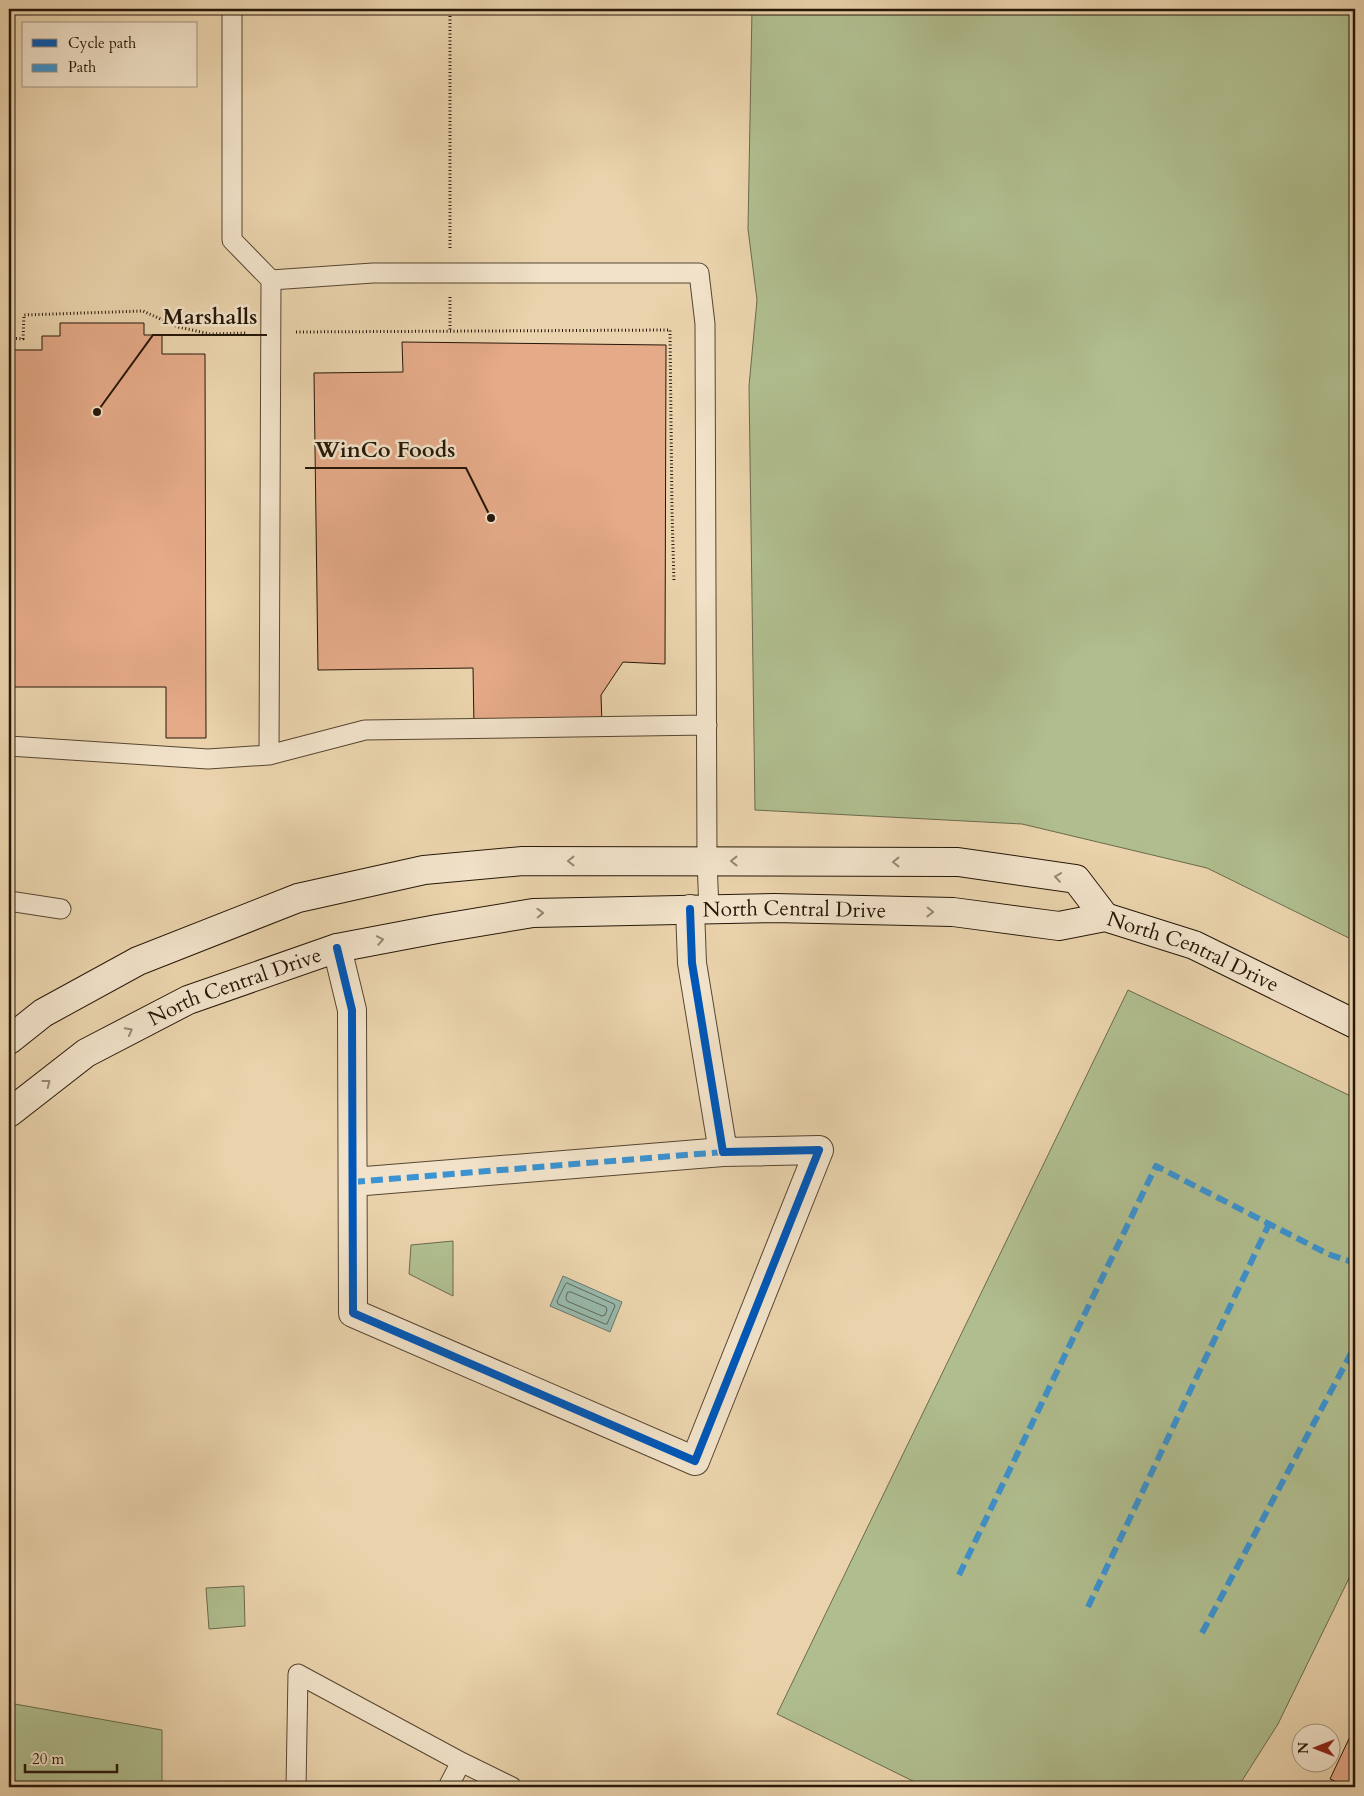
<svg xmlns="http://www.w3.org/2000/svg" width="1364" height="1796" viewBox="0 0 1364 1796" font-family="Cardo,serif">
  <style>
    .green { fill: #b0be8f; stroke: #6b6a4c }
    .water { fill: #98b8ab; stroke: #6a786a }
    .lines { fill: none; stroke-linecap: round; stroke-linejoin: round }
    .shore { stroke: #5f685a; stroke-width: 1 }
    .building { fill: #e5aa88; stroke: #261708 }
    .lane-casing { stroke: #574631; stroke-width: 21 }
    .street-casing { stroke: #574631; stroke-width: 30 }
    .secondary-casing { stroke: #261708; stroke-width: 30 }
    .path { stroke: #261708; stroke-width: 3; stroke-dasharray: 1 2.5; stroke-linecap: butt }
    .lane { stroke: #f1e2c9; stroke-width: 19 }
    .street { stroke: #f1e2c9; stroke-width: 28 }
    .secondary { stroke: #f1e2c9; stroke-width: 28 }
    .quiet { stroke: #3b93d1; stroke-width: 6; stroke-dasharray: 12 6; stroke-linecap: butt }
    .cycleway-casing { stroke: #f1e2c9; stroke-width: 11 }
    .cycleway { stroke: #0057b8; stroke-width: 8 }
    .oneway { stroke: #968772 }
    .labels { text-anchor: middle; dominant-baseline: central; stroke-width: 5; stroke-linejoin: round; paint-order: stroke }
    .street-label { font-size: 21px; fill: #261708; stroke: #f1e2c9 }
    .leader { fill: none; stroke: #261708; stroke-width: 2 }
    .callout-dot { fill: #261708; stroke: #f1e2c9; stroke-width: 2 }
    .callout-label { font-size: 22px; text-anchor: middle; font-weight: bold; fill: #261708; stroke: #f1e2c9; stroke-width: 5; stroke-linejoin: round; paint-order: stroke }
  </style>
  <rect width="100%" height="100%" fill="#ead3ac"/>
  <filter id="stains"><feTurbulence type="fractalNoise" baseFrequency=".004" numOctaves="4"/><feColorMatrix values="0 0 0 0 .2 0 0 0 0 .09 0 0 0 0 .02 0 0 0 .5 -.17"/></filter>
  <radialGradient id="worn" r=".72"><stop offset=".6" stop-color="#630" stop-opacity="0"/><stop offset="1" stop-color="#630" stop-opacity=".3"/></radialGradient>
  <path class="green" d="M752 9H1355V941L1207 868 1022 824 755 810 749 386 757 300 748 229Z
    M1128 990 1355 1098V1566L1278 1724 1238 1787H925L777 1714Z
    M453 1241V1296L409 1274 411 1245Z
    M244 1586 245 1626 209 1629 206 1588Z
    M9 1703 162 1730V1787H9Z"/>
  <path class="water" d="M563 1276 622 1302 610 1332 550 1306Z"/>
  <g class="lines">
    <path class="shore" d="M567 1283 614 1304 615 1306 607 1324H605L558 1304 557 1301 565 1285Z
      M568 1292H571L606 1307 607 1310 605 1315 602 1316 567 1301 566 1298Z"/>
  </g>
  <path class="building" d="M60 323H144V335H162V354H205L206 738H166V687H9V350H42V336H60Z
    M402 342 666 345 665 664 623 662 601 695 602 725 474 727 473 668 318 670 314 373 403 372Z
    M1355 1726V1787H1348L1330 1779Z"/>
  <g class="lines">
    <defs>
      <path id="lane" d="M271 280 373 273H699L705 324 707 861 709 910
        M9 746 208 759 269 755 271 280 232 240V9
        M269 755 365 730 707 725
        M9 901 61 909
        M296 1787 298 1674 461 1762
        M448 1787 461 1762 512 1787"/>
      <path id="street" d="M337 948 352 1010 353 1313 695 1461 819 1150 723 1152 692 963 690 909
        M353 1182 723 1152"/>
      <g id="secondary">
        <path d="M9 1040 43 1013 138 961 298 898 424 870 523 861 958 862 1076 879 1105 917"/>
        <path id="s1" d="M9 1113 86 1053 188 1000 337 948 437 929 533 913 774 908 953 912 1059 926 1105 917 1194 945 1355 1024"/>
      </g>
    </defs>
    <use href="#lane" class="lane-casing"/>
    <use href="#street" class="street-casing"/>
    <use href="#secondary" class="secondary-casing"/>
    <path class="path" d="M450 248V9
      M450 297V331
      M296 332 670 330 672 512 674 582
      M9 338 23 339 24 315 143 311 178 327 210 334 247 333"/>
    <use href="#lane" class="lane"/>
    <use href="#street" class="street"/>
    <use href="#secondary" class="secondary"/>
    <path class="quiet" d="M353 1182 723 1152
      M959 1575 1156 1166 1328 1254 1355 1263
      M1088 1607 1269 1224
      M1202 1633 1355 1346"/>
    <defs>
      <path id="cycleway" d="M337 948 352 1010 353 1313 695 1461 819 1150 723 1152 692 963 690 909"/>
    </defs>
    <use href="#cycleway" class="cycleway-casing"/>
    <use href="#cycleway" class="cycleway"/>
  </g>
  <defs><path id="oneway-chevron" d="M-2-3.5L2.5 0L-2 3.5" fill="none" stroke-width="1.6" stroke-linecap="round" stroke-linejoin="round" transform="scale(1.25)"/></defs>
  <g class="oneway">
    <use href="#oneway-chevron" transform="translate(571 861) rotate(180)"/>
    <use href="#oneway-chevron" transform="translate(734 861) rotate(-180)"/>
    <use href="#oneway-chevron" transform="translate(896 862) rotate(-180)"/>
    <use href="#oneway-chevron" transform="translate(1058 877) rotate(-172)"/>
    <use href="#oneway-chevron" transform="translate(930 912) rotate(1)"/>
    <use href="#oneway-chevron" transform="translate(540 913) rotate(-2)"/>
    <use href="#oneway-chevron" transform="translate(380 940) rotate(-11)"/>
    <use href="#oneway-chevron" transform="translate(129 1031) rotate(-28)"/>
    <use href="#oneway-chevron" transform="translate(47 1083) rotate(-38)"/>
  </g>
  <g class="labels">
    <g class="street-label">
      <text stroke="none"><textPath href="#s1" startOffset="831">North Central Drive</textPath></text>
      <text stroke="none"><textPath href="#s1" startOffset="1238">North Central Drive</textPath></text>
      <text stroke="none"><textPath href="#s1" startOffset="261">North Central Drive</textPath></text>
    </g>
  </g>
  <path class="leader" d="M97 412L153 335H267M491 518L466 468H305"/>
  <g class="callout-dot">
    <circle cx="97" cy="412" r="5"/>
    <circle cx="491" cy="518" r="5"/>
  </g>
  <g class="callout-label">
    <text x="210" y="324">Marshalls</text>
    <text x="385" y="457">WinCo Foods</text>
  </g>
  <rect width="1364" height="1796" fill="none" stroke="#ead3ac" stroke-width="30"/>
  <rect x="10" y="10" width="1344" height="1776" fill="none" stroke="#261708" stroke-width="2.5"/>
  <rect x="15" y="15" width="1334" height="1766" fill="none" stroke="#261708"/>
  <rect x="22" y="22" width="175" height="65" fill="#f1e2c9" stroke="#a0917c"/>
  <rect x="32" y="39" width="25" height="8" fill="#0057b8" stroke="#a0917c"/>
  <text x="68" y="48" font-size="15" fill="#261708">Cycle path</text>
  <rect x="32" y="64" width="25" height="8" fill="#3b93d1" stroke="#a0917c"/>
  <text x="68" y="72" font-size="15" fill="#261708">Path</text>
  <g transform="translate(1316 1748) rotate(270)"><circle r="24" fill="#f1e2c9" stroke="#a0917c"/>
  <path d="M0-4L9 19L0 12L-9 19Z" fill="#8f2418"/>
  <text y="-8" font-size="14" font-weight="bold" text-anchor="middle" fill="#261708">N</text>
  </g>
  <path d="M25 1764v8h92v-8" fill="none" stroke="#261708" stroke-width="2.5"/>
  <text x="32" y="1764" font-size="15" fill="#261708" stroke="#f1e2c9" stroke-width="4" paint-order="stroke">20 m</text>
  <rect width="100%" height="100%" filter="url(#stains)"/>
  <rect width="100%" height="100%" fill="url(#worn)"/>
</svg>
